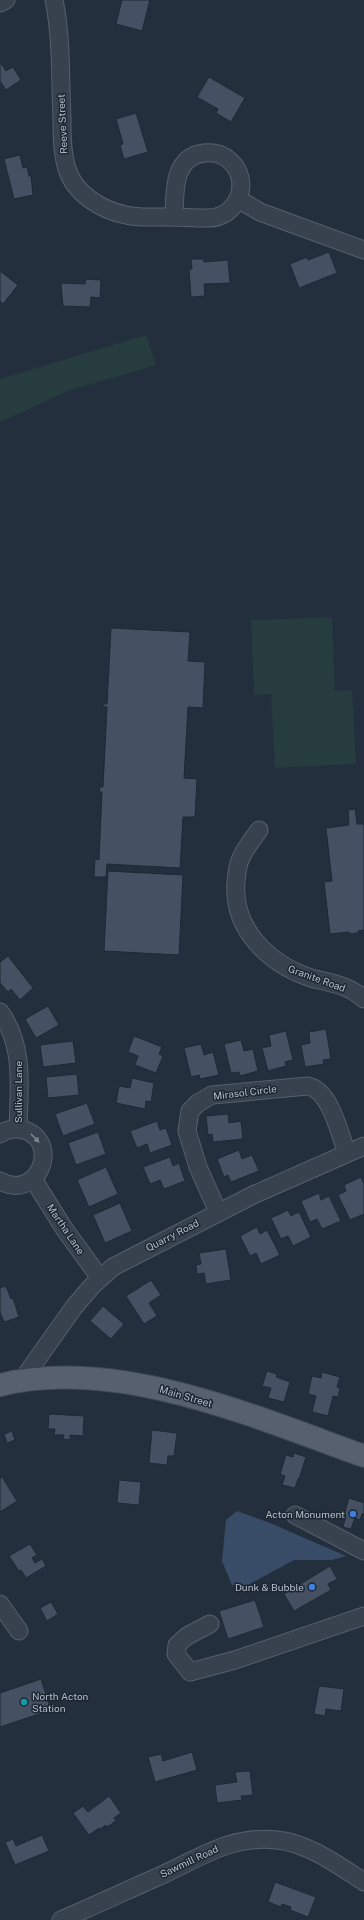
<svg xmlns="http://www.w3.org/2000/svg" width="364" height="1920" viewBox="0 0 364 1920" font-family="'Public Sans',sans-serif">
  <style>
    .green { fill: #263c3f }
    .water { fill: #394c67 }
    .building { fill: #455162; stroke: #1f2835 }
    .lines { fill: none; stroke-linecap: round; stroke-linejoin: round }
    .minor-casing { stroke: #565f6c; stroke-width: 19 }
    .major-casing { stroke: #414a57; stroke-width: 24 }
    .minor { stroke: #38414e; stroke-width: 17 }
    .major { stroke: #56606e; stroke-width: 22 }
    .oneway { fill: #7c8592 }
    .shop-dot { fill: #3f7fe0; stroke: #1d2633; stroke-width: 1.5 }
    .culture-dot { fill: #0f9aa8; stroke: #1d2633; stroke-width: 1.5 }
    .labels { text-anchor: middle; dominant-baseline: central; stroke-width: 3; stroke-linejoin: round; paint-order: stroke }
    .street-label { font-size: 10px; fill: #b4bcc9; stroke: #1d2633 }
    .poi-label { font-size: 10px; fill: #b4bcc9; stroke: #1d2633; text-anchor: end }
  </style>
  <rect width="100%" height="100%" fill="#242f3e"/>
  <path class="green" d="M146 335 156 365 68 391 0 422V379Z
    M332 617 335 691 352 690 356 764 275 768 271 694 254 695 251 620Z"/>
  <path class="water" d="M237 1511 270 1523 346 1556 332 1560H294L246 1586 232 1585 222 1561 226 1520Z"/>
  <path class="building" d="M122 0H150L142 31 116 24Z
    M0 62 6 71 13 67 21 80 6 90 0 81Z
    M209 77 245 98 231 122 216 113 218 109 197 97Z
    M136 113 148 152 124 159 120 145 123 144 116 119Z
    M20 155 23 168 27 167 29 176H31L33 195 14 199 4 159Z
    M329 252 337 273 299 288 290 264 307 257 308 260Z
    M191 259H203L204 262 228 260 230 283 204 284 205 296 191 297 189 269H192Z
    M0 271 18 285 3 304 0 301Z
    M86 279 101 280 100 298 91 297 90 307 63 306 61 283 85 284Z
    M111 628 190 632 188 661 205 662 203 708 188 707 184 778 197 779 195 817H183L180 868 107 864 106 877H94L95 859 99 860 102 792H99L100 787H103L107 707H103V704H107Z
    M355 809 357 824H364V930L358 931V933L349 934V932L330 934 324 882 332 881 326 828 349 825 348 810Z
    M108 871 183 875 179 955 104 951Z
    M8 956 33 988 20 1000 11 989 8 992 0 983V962Z
    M48 1006 59 1025 36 1038 25 1019Z
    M326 1029 331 1059 323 1060 324 1064 305 1067 301 1045 310 1043 309 1032Z
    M286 1031 293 1060 285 1062 286 1066 268 1071 262 1048 271 1046 269 1035Z
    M134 1036 162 1047 159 1054 163 1056 156 1073 135 1065 138 1056 128 1052Z
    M241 1040 244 1051 253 1049 258 1071 240 1076 239 1072 231 1073 224 1044Z
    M73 1041 76 1063 43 1067 40 1045Z
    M201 1044 204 1055 213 1052 219 1075 200 1079 199 1075 191 1077 184 1048Z
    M77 1074 79 1095 48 1098 46 1077Z
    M132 1078 154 1083 151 1102 146 1101 145 1109 116 1103 119 1086 130 1088Z
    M87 1103 95 1124 63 1136 55 1114Z
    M228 1114 229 1123 241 1121 243 1139 213 1142 212 1134 208 1135 206 1116Z
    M157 1121 160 1130 166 1128 172 1145 150 1153 147 1144 137 1148 130 1131Z
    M98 1132 106 1154 76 1165 68 1143Z
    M239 1150 242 1159 252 1155 259 1171 231 1182 228 1175 224 1177 217 1159Z
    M170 1157 173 1166 179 1163 185 1181 164 1189 160 1180 150 1184 143 1167Z
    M106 1167 118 1194 89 1207 77 1180Z
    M361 1177 364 1184V1214L350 1220 338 1195 346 1191 344 1185Z
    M319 1193 321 1200 329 1196 341 1221 322 1229 317 1219 310 1222 301 1201Z
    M120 1203 132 1231 105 1243 93 1215Z
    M288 1210 291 1216 299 1212 311 1237 293 1246 288 1236 281 1239 271 1218Z
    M257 1227 260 1234 267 1230 280 1255 261 1264 256 1253 250 1256 240 1236Z
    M226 1249 231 1280 206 1284 204 1273 197 1274 196 1265 201 1264 199 1253Z
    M151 1280 161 1295 149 1303 157 1316 144 1324 126 1296Z
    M6 1286 11 1299 13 1298 19 1317 4 1322 0 1312V1288Z
    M103 1306 124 1324 111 1339 90 1321Z
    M267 1371 277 1374 276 1377 290 1382 284 1402 268 1398 271 1388 262 1386Z
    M322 1372 340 1377 337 1387 340 1388 338 1397 333 1396 328 1416 312 1412 316 1396 308 1394 312 1376 321 1378Z
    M49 1414 84 1416 83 1436 70 1435V1440L63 1439 64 1435H54L55 1429H48Z
    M152 1430 177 1433 174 1456H168L167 1465 149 1463Z
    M12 1431 15 1440 7 1443 4 1434Z
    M294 1453 306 1457 299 1479H298L295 1488 282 1485 285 1476 280 1474 286 1455 293 1457Z
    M2 1477 17 1501 0 1512V1479Z
    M119 1480 141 1482 139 1505 117 1503Z
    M349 1498 364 1503V1514H362L360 1520 355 1518 351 1529 343 1527 346 1516 344 1515Z
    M30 1544 37 1555 32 1558 35 1563 42 1559 46 1566 26 1578 21 1570 19 1571 9 1556Z
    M330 1566 337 1579 328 1584 331 1590 294 1611 284 1594Z
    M255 1600 264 1627 228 1639 219 1611Z
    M51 1602 58 1614 47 1621 40 1608Z
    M41 1679 51 1710 0 1727V1693Z
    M319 1686 344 1689 341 1711 326 1709 325 1716 314 1714Z
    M192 1752 197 1770 155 1782 148 1757 161 1754 163 1761Z
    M250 1771 253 1795 241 1796 242 1800 217 1803 215 1785 237 1782 235 1772Z
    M109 1796 121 1813 114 1818 116 1821 107 1827 106 1825 100 1829 99 1828 89 1835 73 1813 83 1806 88 1812Z
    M42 1835 49 1851 15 1865 5 1842 13 1839 16 1846Z
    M275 1882 316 1897 308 1917 290 1910 291 1907 282 1904 281 1907 268 1902Z"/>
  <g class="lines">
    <defs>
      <path id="minor" d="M54 0C62 38 60 79 62 118 62 135 62 152 67 169 75 194 101 210 126 215 137 218 150 217 162 217 177 217 192 218 207 218 238 219 253 180 229 160 222 154 213 152 204 153 172 157 175 193 174 217
        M0 3 6 0
        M238 199 260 212 364 250
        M259 830C253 839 245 848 241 858 237 865 237 875 236 882 232 929 269 964 311 978 330 983 349 985 364 999
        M0 1012C25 1046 19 1089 18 1129
        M0 1134C7 1129 16 1128 24 1130 62 1142 38 1202 0 1181
        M33 1179 65 1230 100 1278
        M218 1212 198 1167 187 1131 190 1111 198 1103 212 1095 308 1086C331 1091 339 1133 347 1153
        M23 1379 74 1307 92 1286 113 1267 253 1195 364 1146
        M295 1515 364 1551
        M0 1604 19 1631
        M210 1624 187 1636 177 1645 176 1654 190 1672 235 1660 364 1616
        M61 1920C96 1905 130 1889 164 1874 203 1856 232 1835 277 1840 308 1843 338 1865 364 1882"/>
      <path id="major" d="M0 1385C116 1356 255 1417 364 1456"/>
    </defs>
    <use href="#minor" class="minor-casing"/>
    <use href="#major" class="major-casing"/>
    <use href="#minor" class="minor"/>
    <use href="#major" class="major"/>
  </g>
  <defs><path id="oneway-solid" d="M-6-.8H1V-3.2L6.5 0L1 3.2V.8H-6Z"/></defs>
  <use class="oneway" href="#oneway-solid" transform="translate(35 1138) rotate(46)"/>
  <g class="shop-dot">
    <circle cx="353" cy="1514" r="4"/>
    <circle cx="312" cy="1587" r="4"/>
  </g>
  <circle class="culture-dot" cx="24" cy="1702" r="4"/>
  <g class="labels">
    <g class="street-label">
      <text transform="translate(62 124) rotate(-93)">Reeve Street</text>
      <text transform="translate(317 978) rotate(20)">Granite Road</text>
      <text transform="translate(18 1092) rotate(-90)">Sullivan Lane</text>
      <text transform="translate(245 1092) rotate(-7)">Mirasol Circle</text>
      <text transform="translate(66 1229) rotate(56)">Martha Lane</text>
      <text transform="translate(172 1235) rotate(-27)">Quarry Road</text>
      <text transform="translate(186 1396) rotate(16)">Main Street</text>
      <text transform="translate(189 1861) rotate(-25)">Sawmill Road</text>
    </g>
    <g class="poi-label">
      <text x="345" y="1514">Acton Monument</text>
      <text x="304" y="1587">Dunk &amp; Bubble</text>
      <text x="32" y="1696" text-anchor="start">North Acton<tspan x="32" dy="12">Station</tspan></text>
    </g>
  </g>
</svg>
